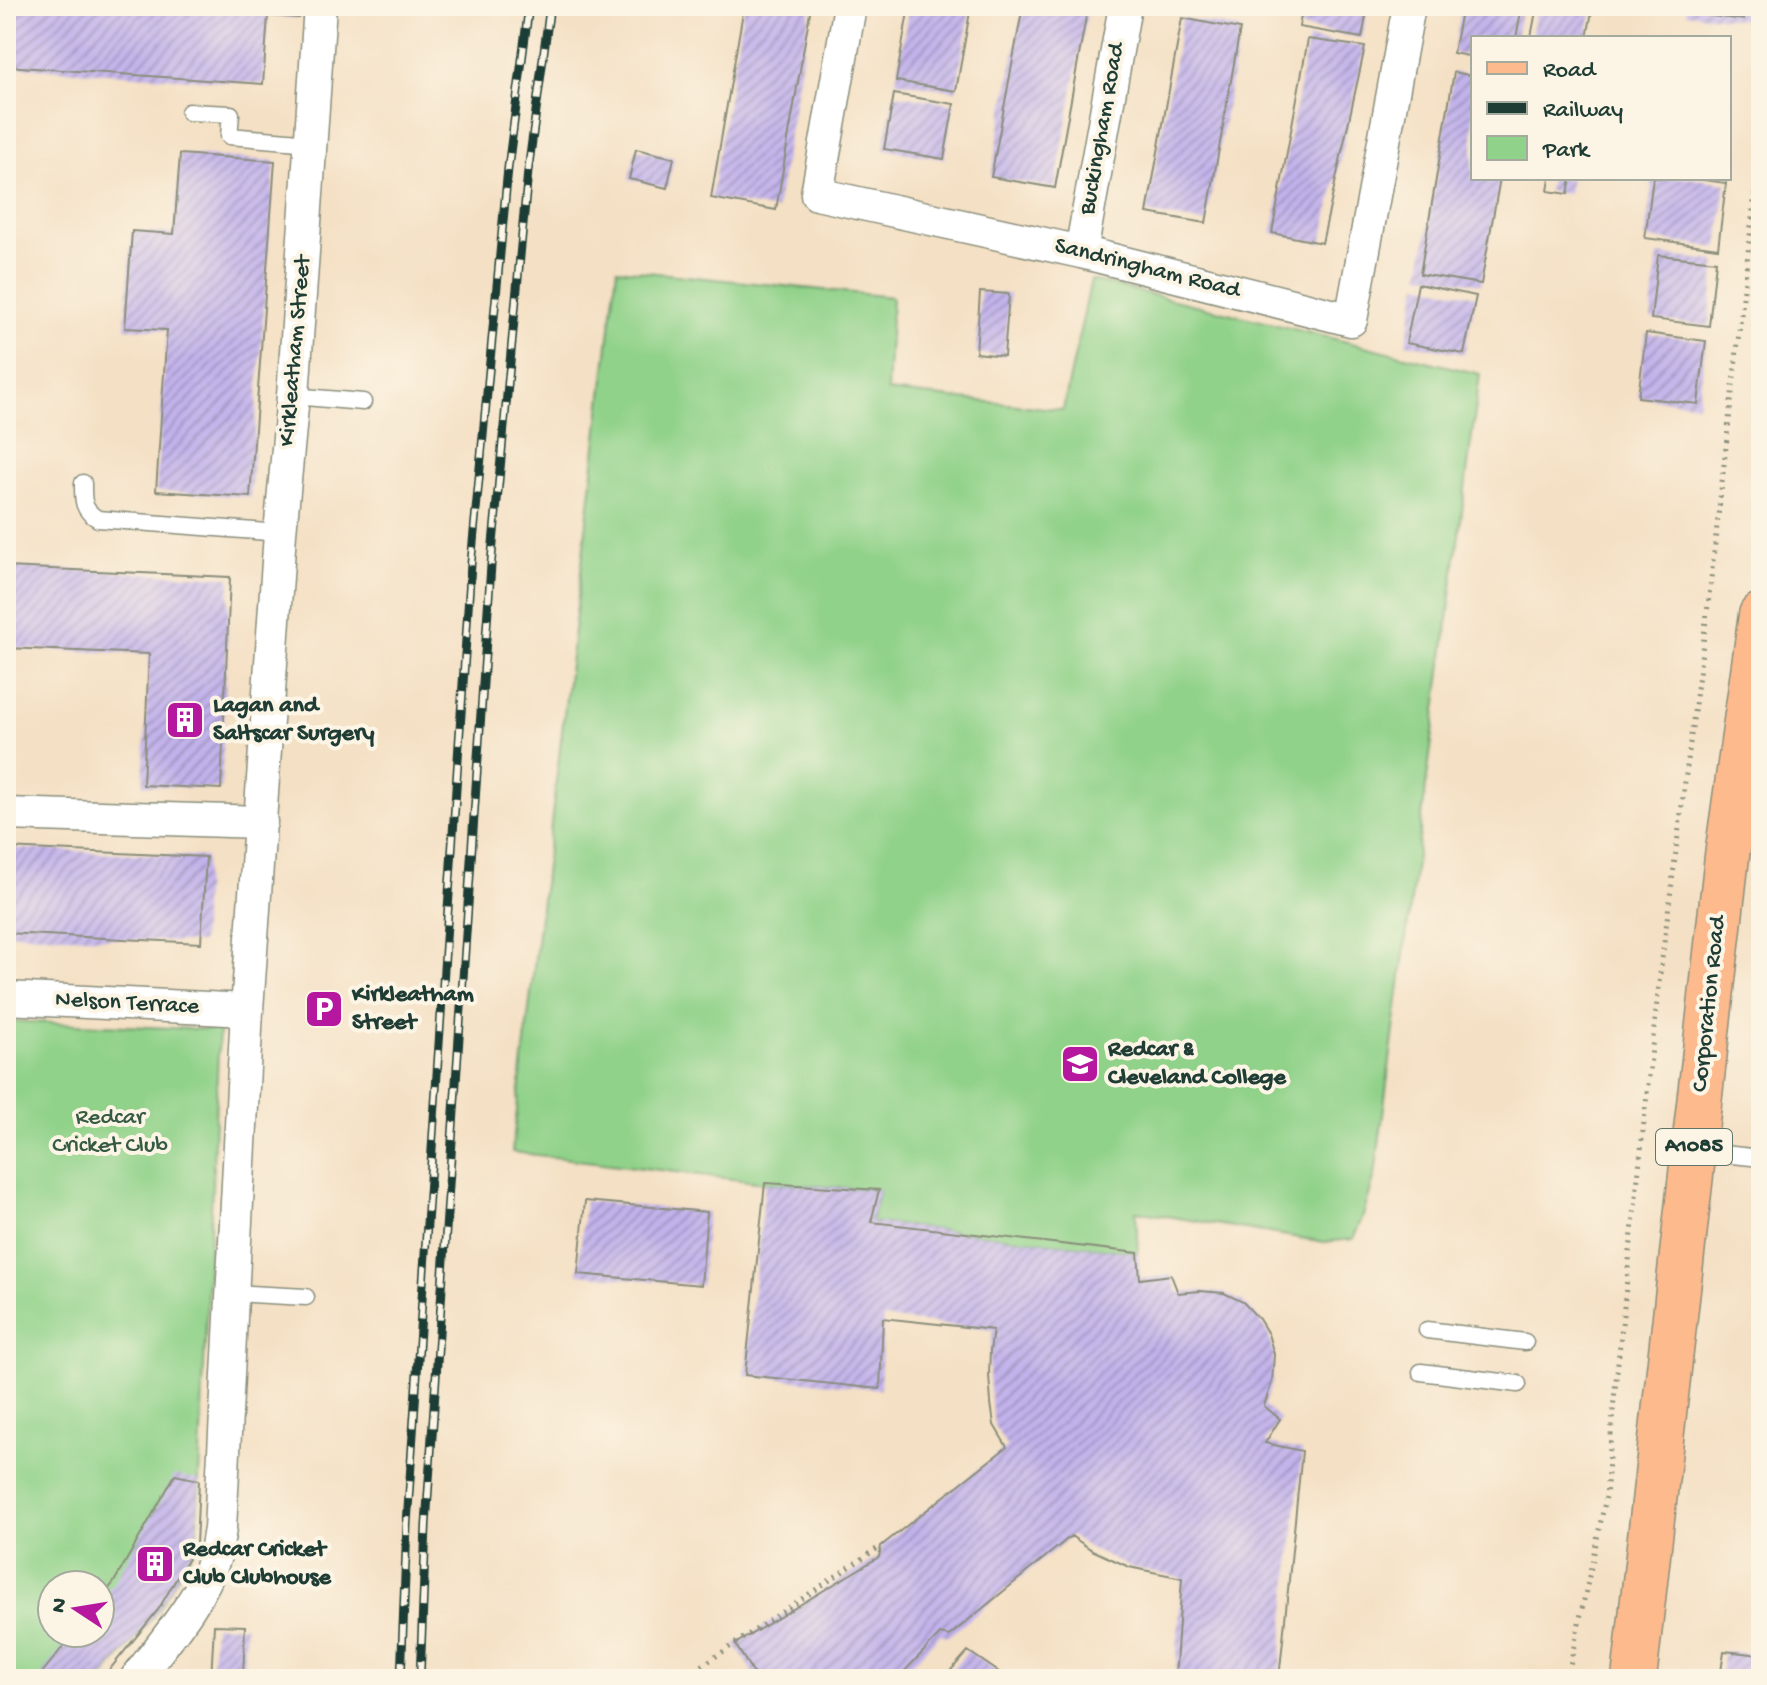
<svg xmlns="http://www.w3.org/2000/svg" width="1767" height="1685" viewBox="0 0 1767 1685" font-family="'Gochi Hand',sans-serif">
  <style>
    .green { fill: #90d289; stroke: #58885e; stroke-width: 2; fill-rule: evenodd }
    .building { fill: url(#building-hatch) }
    .lines { fill: none; stroke-linecap: round; stroke-linejoin: round }
    .service-casing { stroke: #8a8e7c; stroke-width: 19 }
    .minor-casing { stroke: #8a8e7c; stroke-width: 35 }
    .primary-casing { stroke: #8a8e7c; stroke-width: 47 }
    .path { stroke: #8a8e7c; stroke-width: 5; stroke-dasharray: 2 6; stroke-linecap: butt }
    .service { stroke: #fff; stroke-width: 16 }
    .minor { stroke: #fff; stroke-width: 32 }
    .primary { stroke: #fcba8d; stroke-width: 44 }
    .rail-casing { stroke: #1f3d34; stroke-width: 9 }
    .rail { stroke: #fcf5e5; stroke-width: 6; stroke-dasharray: 18; stroke-linecap: butt }
    .labels { text-anchor: middle; dominant-baseline: central; stroke-width: 8; stroke-linejoin: round; paint-order: stroke }
    .shield { fill: #fcf5e5; stroke: #617469; stroke-width: 2 }
    .shield-label { font-size: 22px; font-weight: bold; fill: #1f3d34 }
    .street-label { font-size: 24px; fill: #1f3d34; stroke: #fcf5e5 }
    .poi-label { font-size: 24px; font-weight: bold; fill: #1f3d34; stroke: #fcf5e5; text-anchor: start }
    .park-label { font-size: 24px; fill: #365b45; stroke: #fcf5e5 }
  </style>
  <defs>
    <pattern id="building-hatch" width="6" height="6" patternUnits="userSpaceOnUse" patternTransform="scale(2)"><rect width="6" height="6" fill="#c2b2eb"/><path d="M-1 1l2-2M0 6l6-6M5 7l2-2" fill="none" stroke="#9d92bf"/></pattern>
  </defs>
  <rect width="100%" height="100%" fill="#fcf5e5"/>
  <filter id="ink" filterUnits="userSpaceOnUse"><feTurbulence type="fractalNoise" baseFrequency=".0125" numOctaves="2"/><feDisplacementMap in="SourceGraphic" scale="16" xChannelSelector="R" yChannelSelector="G"/><feConvolveMatrix kernelMatrix="1 2 1 2 8 2 1 2 1" color-interpolation-filters="sRGB"/></filter>
  <filter id="wash" filterUnits="userSpaceOnUse"><feTurbulence type="fractalNoise" baseFrequency=".006" numOctaves="4" result="noise"/><feDisplacementMap in="SourceGraphic" scale="32" xChannelSelector="R" yChannelSelector="G"/><feGaussianBlur stdDeviation="1.8" result="paint"/><feColorMatrix in="noise" values="0 0 0 0 0 0 0 0 0 0 0 0 0 0 0 0 0 1.4 0 .05"/><feComposite in="paint" operator="in"/></filter>
  <g filter="url(#wash)">
    <rect width="100%" height="100%" fill="#f4e0c4"/>
    <path class="green" d="M617 269 892 297 887 391 1063 410 1091 280 1480 374 1375 1175 1363 1216 1353 1239 1324 1242 1136 1211 1138 1253 871 1222 879 1190 765 1183 512 1152Z
      M6 1021 219 1030 196 1545 158 1610 102 1679H6ZM52 1585H100V1633H52Z"/>
    <g id="blocks">
      <path class="building" d="M6 6H299V18L268 16 263 84 6 66Z
        M744 6H811L776 210 711 198Z
        M909 6H971L956 91 896 81Z
        M1023 6H1088L1055 188 991 177Z
        M1220 6H1255L1253 14 1219 8Z
        M1303 6H1368L1362 38 1299 27Z
        M1462 6H1522L1516 38H1473V57L1453 53Z
        M1537 6H1593L1587 38 1531 37Z
        M1687 6H1746L1744 20 1686 13Z
        M1182 18 1240 29 1206 223 1147 213Z
        M1308 39 1365 47 1322 243 1272 233Z
        M1454 72 1473 76V178H1500L1481 284 1420 274Z
        M894 94 954 104 944 159 884 149Z
        M636 149 674 158 667 188 629 179Z
        M180 154 275 161 250 497 156 491 167 330 125 328 132 231 174 234Z
        M1550 178H1571L1568 194 1548 191Z
        M1653 178H1689L1726 183 1718 248 1645 238Z
        M1658 255 1716 261 1709 326 1651 319Z
        M1418 284 1476 296 1464 354 1406 343Z
        M980 292 1009 294 1004 356 976 353Z
        M1646 333 1706 341 1698 404 1638 397Z
        M6 567 230 577 221 789 143 785 149 654 6 648Z
        M6 848 206 857 201 943 6 933Z
        M765 1183 879 1190 871 1222 1138 1253 1140 1279 1171 1275 1178 1293 1200 1291 1224 1293 1243 1302 1259 1319 1268 1334 1274 1354 1272 1382 1264 1406 1280 1419 1265 1443 1302 1451 1279 1679H1175L1182 1578 1129 1567 1092 1550 1071 1536 949 1636 940 1634 897 1679H757L735 1644 879 1557 881 1546 1007 1447 994 1425 991 1403 989 1375 990 1351 993 1330 883 1318 880 1389 745 1375Z
        M585 1201 707 1212 701 1285 578 1274Z
        M175 1475 199 1480 196 1545 158 1610 102 1679H50L42 1673 74 1633H100V1600L114 1582Z
        M214 1625 245 1626 243 1679H211Z
        M968 1651 1009 1679H943Z
        M1724 1651 1761 1655V1679H1720Z"/>
    </g>
  </g>
  <g filter="url(#ink)">
    <use href="#blocks" fill-opacity="0" stroke="#8a8e7c" stroke-width="2"/>
    <g class="lines">
      <defs>
        <path id="service" d="M189 112 231 114 229 136 311 143
          M293 396 363 402
          M83 483C83 500 82 510 98 519L280 533
          M1695 1151 1761 1158
          M232 1293 306 1297
          M1427 1330 1525 1342
          M1421 1372 1518 1384"/>
        <path id="minor" d="M850 6 817 194 1081 252 1351 320 1409 6
          M1081 252 1125 6
          M6 814 261 822
          M6 998 247 1010
          M136 1679C162 1644 201 1600 214 1559 217 1550 218 1539 220 1529L247 1010 280 533 293 396 320 6"/>
        <path id="primary" d="M1634 1679 1727 856 1761 615"/>
      </defs>
      <use href="#service" class="service-casing"/>
      <use href="#minor" class="minor-casing"/>
      <use href="#primary" class="primary-casing"/>
      <path class="path" d="M682 1679 881 1546
        M1567 1679 1606 1497 1614 1399 1660 974 1708 605 1761 139"/>
      <use href="#service" class="service"/>
      <use href="#minor" class="minor"/>
      <use href="#primary" class="primary"/>
      <defs>
        <path id="rail" d="M401 1679 407 1524 471 564 508 168 529 6
          M420 1679 426 1525 491 565 528 171 550 6"/>
      </defs>
      <use href="#rail" class="rail-casing"/>
      <use href="#rail" class="rail"/>
    </g>
  </g>
  <defs>
    <symbol id="building-square" viewBox="-11 -11 22 22"><rect x="-9" y="-9" width="18" height="18" rx="4" fill="#b5179e" stroke="#fcf5e5"/><path d="M-4-6H4V6H1V3H-1V6H-4ZM-2.5-4.3h1.7v1.8h-1.7ZM.8-4.3h1.7v1.8H.8ZM-2.5-1h1.7V.8h-1.7ZM.8-1h1.7V.8H.8Z" fill="#fff"/></symbol>
    <symbol id="parking-square" viewBox="-11 -11 22 22"><rect x="-9" y="-9" width="18" height="18" rx="4" fill="#b5179e" stroke="#fcf5e5"/><path d="M-3.5-5.5H1a3.5 3.5 0 0 1 0 7H-1V5.5H-3.5ZM-1-3.4V-.6H.8a1.4 1.4 0 0 0 0-2.8Z" fill="#fff"/></symbol>
    <symbol id="university-square" viewBox="-11 -11 22 22"><rect x="-9" y="-9" width="18" height="18" rx="4" fill="#b5179e" stroke="#fcf5e5"/><path d="M0-5L7-2L0 1L-7-2ZM-4 1L0 2.5L4 1V4Q0 6-4 4Z" fill="#fff"/></symbol>
  </defs>
  <g fill-rule="evenodd">
    <use href="#building-square" x="163" y="698" width="44" height="44"/>
    <use href="#parking-square" x="302" y="987" width="44" height="44"/>
    <use href="#university-square" x="1058" y="1042" width="44" height="44"/>
    <use href="#building-square" x="133" y="1542" width="44" height="44"/>
  </g>
  <g class="labels">
    <rect class="shield" x="1656" y="1129" width="76" height="36" rx="6"/>
    <g class="shield-label">
      <text x="1694" y="1147">A1085</text>
    </g>
    <g class="street-label">
      <text transform="translate(1103 129) rotate(-80)">Buckingham Road</text>
      <text transform="translate(1147 269) rotate(14)">Sandringham Road</text>
      <text transform="translate(296 351) rotate(-85)">Kirkleatham Street</text>
      <text transform="translate(127 1004) rotate(3)">Nelson Terrace</text>
      <text transform="translate(1710 1004) rotate(-84)">Corporation Road</text>
    </g>
    <g class="poi-label">
      <text x="213" y="706">Lagan and<tspan x="213" dy="28">Saltscar Surgery</tspan></text>
      <text x="352" y="995">Kirkleatham<tspan x="352" dy="28">Street</tspan></text>
      <text x="1108" y="1050">Redcar &amp;<tspan x="1108" dy="28">Cleveland College</tspan></text>
      <text x="183" y="1550">Redcar Cricket<tspan x="183" dy="28">Club Clubhouse</tspan></text>
    </g>
    <g class="park-label">
      <text x="110" y="1118">Redcar<tspan x="110" dy="28">Cricket Club</tspan></text>
    </g>
  </g>
  <rect width="1767" height="1685" fill="none" stroke="#fcf5e5" stroke-width="32"/>
  <rect x="1471" y="36" width="260" height="144" fill="#fcf5e5" stroke="#a4ab9e" stroke-width="2"/>
  <rect x="1487" y="62" width="40" height="12" fill="#fcba8d" stroke="#a4ab9e" stroke-width="2"/>
  <text x="1543" y="76" font-size="24" fill="#1f3d34">Road</text>
  <rect x="1487" y="102" width="40" height="12" fill="#1f3d34" stroke="#a4ab9e" stroke-width="2"/>
  <text x="1543" y="116" font-size="24" fill="#1f3d34">Railway</text>
  <rect x="1487" y="136" width="40" height="24" fill="#90d289" stroke="#a4ab9e" stroke-width="2"/>
  <text x="1543" y="156" font-size="24" fill="#1f3d34">Park</text>
  <g transform="translate(76 1609) rotate(282)"><circle r="38" fill="#fcf5e5" stroke="#a4ab9e" stroke-width="2"/>
  <path d="M0-6L14 30L0 20L-14 30Z" fill="#b5179e"/>
  <text y="-12" font-size="22" font-weight="bold" text-anchor="middle" fill="#1f3d34">N</text>
  </g>
</svg>
